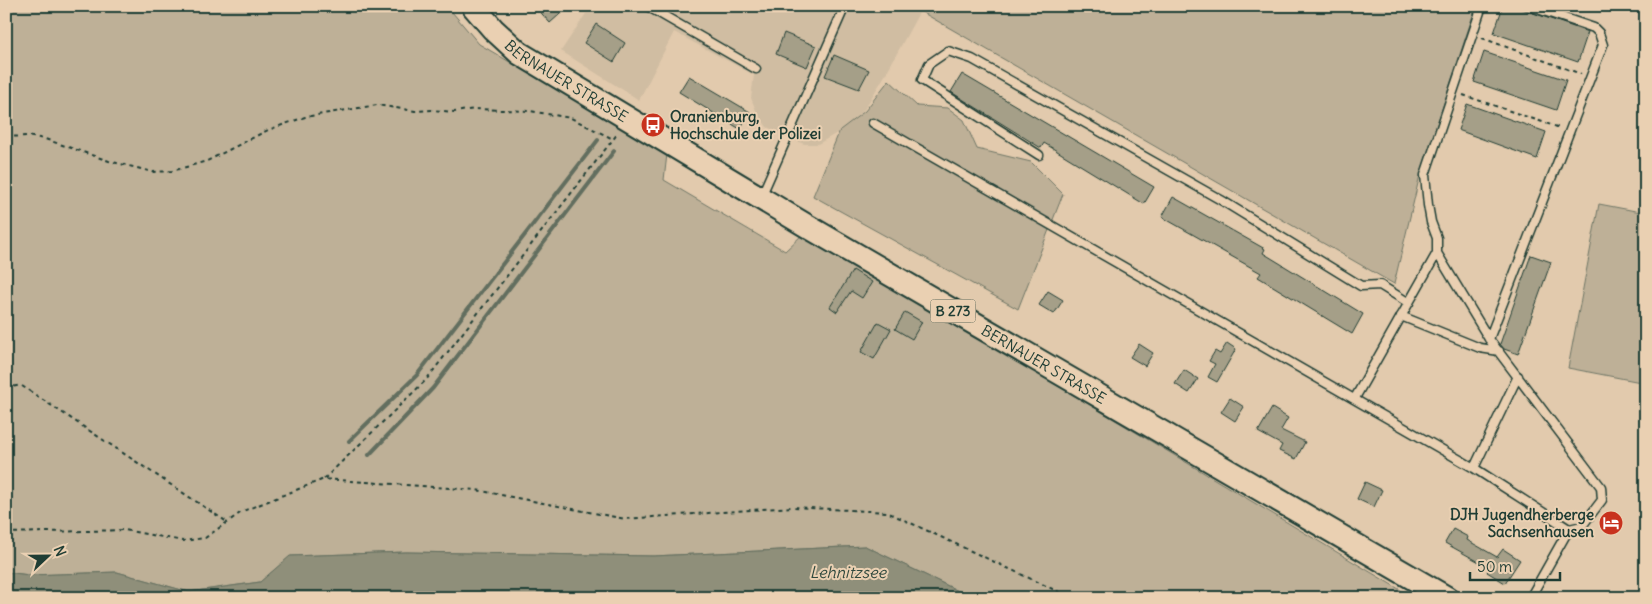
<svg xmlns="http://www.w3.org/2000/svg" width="1652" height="604" viewBox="0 0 1652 604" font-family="Delius,sans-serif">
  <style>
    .built { fill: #d0bda2 }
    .green { fill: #beb097; stroke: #6e7666 }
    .water { fill: #8f8f7a; stroke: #626e5e }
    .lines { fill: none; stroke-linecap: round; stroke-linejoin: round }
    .stream { stroke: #626e5e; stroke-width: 4 }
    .building { fill: #a59f88; stroke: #1f3d34 }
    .service-casing { stroke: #1f3d34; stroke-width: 11 }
    .primary-casing { stroke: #1f3d34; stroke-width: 26 }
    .path { stroke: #1f3d34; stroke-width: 2; stroke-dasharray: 4 4; stroke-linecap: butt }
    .service { stroke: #ead0b2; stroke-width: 8 }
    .primary { stroke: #ead0b2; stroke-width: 22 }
    .labels { text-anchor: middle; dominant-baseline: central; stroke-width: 4; stroke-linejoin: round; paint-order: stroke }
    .shield { fill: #ead0b2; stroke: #5c695a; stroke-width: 1 }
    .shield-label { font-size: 14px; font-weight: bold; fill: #1f3d34 }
    .street-label { font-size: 15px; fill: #1f3d34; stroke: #ead0b2 }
    .poi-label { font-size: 15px; font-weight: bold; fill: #1f3d34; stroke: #ead0b2; text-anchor: start }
    .water-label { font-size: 16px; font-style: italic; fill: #30493e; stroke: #ead0b2 }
  </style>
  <rect width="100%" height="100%" fill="#e2caad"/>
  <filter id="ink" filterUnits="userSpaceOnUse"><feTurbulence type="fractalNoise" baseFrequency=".02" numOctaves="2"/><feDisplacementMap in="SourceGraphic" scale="10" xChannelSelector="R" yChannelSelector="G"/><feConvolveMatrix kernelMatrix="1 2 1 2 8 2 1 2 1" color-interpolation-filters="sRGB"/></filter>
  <g filter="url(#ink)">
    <path class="built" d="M591 6H930L920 11 884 77 864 110 844 129 818 144H804L767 127 757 113 751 98 754 75 674 32 639 100 561 51Z"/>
    <path class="green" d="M6 6H447L479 44 667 154 664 180 785 251 803 234 1414 598H973L865 546 653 556 406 552 291 556 260 582 189 592 117 572 29 575 6 572Z
      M930 6H1476L1419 179 1394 284 920 11Z
      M889 80 917 106 948 108 964 120 977 149 1031 162 1063 194 1018 309 813 196 840 130 865 111Z
      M1599 204 1646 213V383L1568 368Z"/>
    <path class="water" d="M865 546 973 598H6V572L29 575 117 572 189 592 260 582 290 556 406 552 653 556Z"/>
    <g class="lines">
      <path class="stream" d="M349 441 417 375 598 140
        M369 455 433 388 614 151"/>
    </g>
    <path class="building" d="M535 6H569L550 23Z
      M1503 6H1513L1588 32 1578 62 1494 33Z
      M596 24 625 43 614 62 584 43Z
      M784 33 816 46 807 67 776 54Z
      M1484 52 1566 80 1556 110 1474 82Z
      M834 55 869 70 859 89 825 76Z
      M962 74 1154 187 1144 204 1044 143 1041 148 951 92Z
      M689 76 750 112 740 129 679 92Z
      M1467 104 1546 132 1537 159 1458 130Z
      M1173 197 1265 249 1263 253 1363 314 1352 334 1258 277 1261 273 1162 217Z
      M1531 255 1551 262 1518 354 1504 349 1500 344Z
      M853 270 872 282 862 298 851 291 837 312 830 307Z
      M1048 291 1063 300 1054 314 1039 305Z
      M905 312 922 322 912 339 895 329Z
      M878 322 891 329 874 359 861 352Z
      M1227 343 1236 349 1217 382 1208 377 1215 364 1209 361 1215 351 1220 354Z
      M1139 344 1153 353 1145 366 1130 357Z
      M1184 370 1198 379 1189 393 1175 384Z
      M1230 398 1244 407 1235 421 1221 412Z
      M1272 408 1288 418 1281 430 1305 442 1296 459 1279 451 1282 445 1258 432Z
      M1365 482 1382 490 1374 507 1357 499Z
      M1453 529 1468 537 1467 540 1497 557 1503 549 1520 560 1505 583 1487 572 1490 568 1445 543Z"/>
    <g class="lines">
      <defs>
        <path id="service" d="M647 6 756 69
          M873 123 1474 468 1569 529
          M1039 155 922 80 929 64 948 51 972 59 1221 200 1361 286 1380 285 1409 303
          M761 197 845 6
          M1437 253 1489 339 1601 487 1602 500 1582 526 1569 529 1530 598
          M1401 316 1480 348 1499 351
          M1489 339 1603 45 1599 33 1594 28 1529 6
          M1355 398 1437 253V238L1431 222 1428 205 1425 175 1482 6
          M1474 468 1518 376"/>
        <g id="primary">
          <path id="s1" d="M473 6 493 29 519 53 807 226 1447 598"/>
        </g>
      </defs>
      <use href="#service" class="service-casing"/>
      <use href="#primary" class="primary-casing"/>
      <path class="path" d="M1482 38 1581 74
        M1463 95 1560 128
        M6 137 27 136 45 139 109 161 153 172 172 171 207 161 268 130 305 117 377 105 415 111 432 110 454 112 475 109 530 111 571 118 613 139
        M22 386 227 522
        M6 388 21 385
        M324 479 426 380 618 133
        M6 533 125 530 183 541 205 538 243 511 324 479 476 490 625 519 792 507 887 512 1072 598"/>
      <use href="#service" class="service"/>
      <use href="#primary" class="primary"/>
    </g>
  </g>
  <defs>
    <symbol id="bus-disc" viewBox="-11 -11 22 22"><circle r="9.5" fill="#c8321e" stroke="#ead0b2"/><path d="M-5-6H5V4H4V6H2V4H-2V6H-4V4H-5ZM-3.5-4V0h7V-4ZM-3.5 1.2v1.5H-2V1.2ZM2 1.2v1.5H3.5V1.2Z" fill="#fff"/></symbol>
    <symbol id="hotel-disc" viewBox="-11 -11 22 22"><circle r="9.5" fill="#c8321e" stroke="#ead0b2"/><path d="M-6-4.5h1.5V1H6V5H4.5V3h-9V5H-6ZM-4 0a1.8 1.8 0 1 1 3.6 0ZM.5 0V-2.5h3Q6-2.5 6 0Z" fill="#fff"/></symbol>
  </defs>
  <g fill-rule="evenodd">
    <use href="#bus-disc" x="639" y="111" width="28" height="28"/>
    <use href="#hotel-disc" x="1597" y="509" width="28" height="28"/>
  </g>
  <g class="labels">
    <rect class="shield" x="930.5" y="299.5" width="45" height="23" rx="4"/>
    <g class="shield-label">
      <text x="953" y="311">B 273</text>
    </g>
    <g class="street-label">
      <text stroke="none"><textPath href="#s1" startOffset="121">BERNAUER STRASSE</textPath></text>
      <text stroke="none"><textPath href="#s1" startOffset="676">BERNAUER STRASSE</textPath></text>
    </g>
    <g class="poi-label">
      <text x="670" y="116">Oranienburg,<tspan x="670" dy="17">Hochschule der Polizei</tspan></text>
      <text x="1594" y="514" text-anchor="end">DJH Jugendherberge<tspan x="1594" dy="17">Sachsenhausen</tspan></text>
    </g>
    <g class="water-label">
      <text x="848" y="572">Lehnitzsee</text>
    </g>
  </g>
  <rect width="1652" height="604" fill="none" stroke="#ead0b2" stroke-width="25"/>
  <rect x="12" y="12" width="1627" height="579" fill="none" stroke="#1f3d34" stroke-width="2" filter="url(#ink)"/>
  <g transform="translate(48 556) rotate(68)" stroke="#ead0b2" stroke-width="4" paint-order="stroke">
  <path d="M0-4L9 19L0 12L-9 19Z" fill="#1f3d34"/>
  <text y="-8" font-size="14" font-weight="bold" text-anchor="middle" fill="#1f3d34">N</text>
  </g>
  <path d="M1470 572v8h90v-8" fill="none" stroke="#1f3d34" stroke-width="2.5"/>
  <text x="1477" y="572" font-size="15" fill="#1f3d34" stroke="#ead0b2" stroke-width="4" paint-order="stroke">50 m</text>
</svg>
